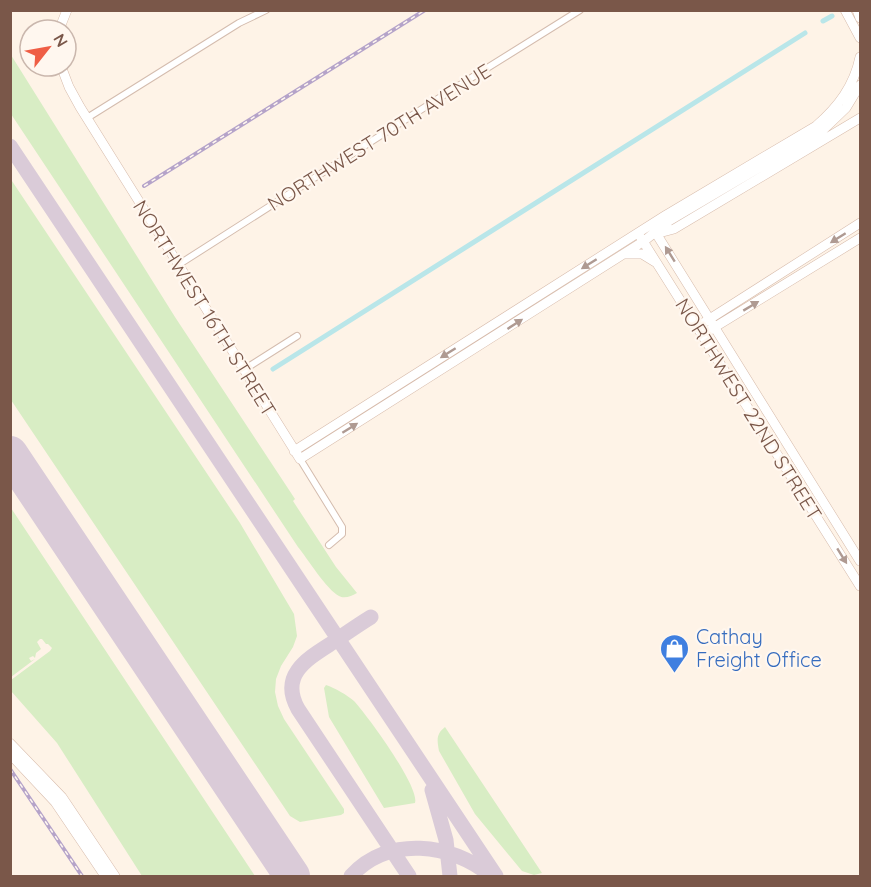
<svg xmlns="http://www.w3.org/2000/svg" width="871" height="887" viewBox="0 0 871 887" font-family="Quicksand,sans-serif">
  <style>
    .green { fill: #d8edc4 }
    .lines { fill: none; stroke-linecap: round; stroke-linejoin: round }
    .canal { stroke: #b9e6e9; stroke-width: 5 }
    .taxiway { stroke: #dacbd8; stroke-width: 15 }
    .runway { stroke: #dacbd8; stroke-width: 36 }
    .street-casing { stroke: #d4bcae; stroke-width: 8 }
    .secondary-casing { stroke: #d7bbab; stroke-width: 10 }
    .street { stroke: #fff; stroke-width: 6 }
    .secondary { stroke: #fff; stroke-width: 9 }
    .rail-casing { stroke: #b5a3c9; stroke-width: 4 }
    .rail { stroke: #fff7ef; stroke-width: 1.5; stroke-dasharray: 4.5; stroke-linecap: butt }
    .oneway { fill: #af9a92 }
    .labels { text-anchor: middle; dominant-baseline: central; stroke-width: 4.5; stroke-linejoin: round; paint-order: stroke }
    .street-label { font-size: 20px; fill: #7a5749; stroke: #fff7ef }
    .shop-label { font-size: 20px; fill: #366cbe; stroke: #fff7ef; text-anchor: start }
  </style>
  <rect width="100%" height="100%" fill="#fef3e7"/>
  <path class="green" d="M11 55 175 317 295 499 293 501 336 567 357 593C352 596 344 599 339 596 327 590 307 558 298 547L11 114Z
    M10 178 240 523 294 614 297 636 293 647 281 666 276 679 275 692 278 706 284 719 344 809V813L341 815 300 822 290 816 11 400Z
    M11 508 255 876H142L57 743 11 691V680L50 651 52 648 48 644H46L42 639H40L37 642 41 649 36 653 35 658 33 656 29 658 31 661 35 659 11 677Z
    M326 685C335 688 347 695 354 701 367 715 420 787 415 803L384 808 329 717 324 688Z
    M445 727 542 873 534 875 522 871 475 814 439 751C437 740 436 734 445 727Z"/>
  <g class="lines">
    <path class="canal" d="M823 21 832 16
      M273 369 805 33"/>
    <path class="taxiway" d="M10 146 496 876
      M371 617C358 625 345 634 332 643 307 659 279 675 298 709L409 876
      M432 790 446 840 450 876
      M351 876C388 835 452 843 491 876"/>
    <path class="runway" d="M10 454 292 876"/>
    <defs>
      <path id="street" d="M87 118 239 23 266 10
        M178 265 447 93 580 10
        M245 369 297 336
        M300 459 342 527V534L329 545"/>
      <path id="secondary" d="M845 10 860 38
        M857 10 860 18
        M59 30 67 10
        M61 66 69 87 80 107 300 459 644 241 669 221 823 130 846 108 860 85
        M654 230 860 561
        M659 233 674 229 860 118
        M641 238 860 586
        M626 254H642L655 262
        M697 327 860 223
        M702 335 860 238
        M294 451 666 215 816 126C838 107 854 86 860 57
        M10 743 62 797 115 876
        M10 754 55 802 105 876"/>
    </defs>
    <use href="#street" class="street-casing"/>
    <use href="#secondary" class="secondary-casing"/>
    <use href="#street" class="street"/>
    <use href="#secondary" class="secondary"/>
    <defs>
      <path id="rail" d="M144 186 425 10
        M10 769 82 876"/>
    </defs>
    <use href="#rail" class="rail-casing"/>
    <use href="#rail" class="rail"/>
  </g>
  <defs><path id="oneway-solid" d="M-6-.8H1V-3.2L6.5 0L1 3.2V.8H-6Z" transform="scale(1.5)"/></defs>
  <g class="oneway">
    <use href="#oneway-solid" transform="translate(838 238) rotate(148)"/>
    <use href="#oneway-solid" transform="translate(670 254) rotate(-122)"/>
    <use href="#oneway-solid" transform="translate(589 264) rotate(148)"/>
    <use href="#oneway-solid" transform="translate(751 306) rotate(-31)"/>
    <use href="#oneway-solid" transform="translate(515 324) rotate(-33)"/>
    <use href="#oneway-solid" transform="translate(448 353) rotate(148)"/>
    <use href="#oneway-solid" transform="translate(350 428) rotate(-32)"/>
    <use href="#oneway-solid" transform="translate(842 556) rotate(58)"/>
  </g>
  <defs>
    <symbol id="shop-pin" viewBox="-11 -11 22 30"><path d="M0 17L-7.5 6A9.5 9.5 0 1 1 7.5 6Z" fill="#3f7fe0" stroke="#fff7ef"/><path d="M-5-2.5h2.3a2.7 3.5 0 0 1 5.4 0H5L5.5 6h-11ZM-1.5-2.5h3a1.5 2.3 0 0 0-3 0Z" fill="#fff"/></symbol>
  </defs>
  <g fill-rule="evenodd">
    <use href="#shop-pin" x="658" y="632" width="33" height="45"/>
  </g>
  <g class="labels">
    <g class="street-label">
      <text transform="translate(379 137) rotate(-32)">NORTHWEST 70TH AVENUE</text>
      <text transform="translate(205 308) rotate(58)">NORTHWEST 16TH STREET</text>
      <text transform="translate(749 409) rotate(58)">NORTHWEST 22ND STREET</text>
    </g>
    <g class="shop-label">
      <text x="696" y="636">Cathay<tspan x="696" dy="23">Freight Office</tspan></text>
    </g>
  </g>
  <rect width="871" height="887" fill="none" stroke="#7a5749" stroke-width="24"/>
  <g transform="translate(48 48) rotate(59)"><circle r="28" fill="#fff7ef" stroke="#cab7ad" stroke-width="1.5"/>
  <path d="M0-4.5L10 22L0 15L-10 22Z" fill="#ef5e45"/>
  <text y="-9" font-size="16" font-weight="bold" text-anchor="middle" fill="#7a5749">N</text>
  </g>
</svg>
